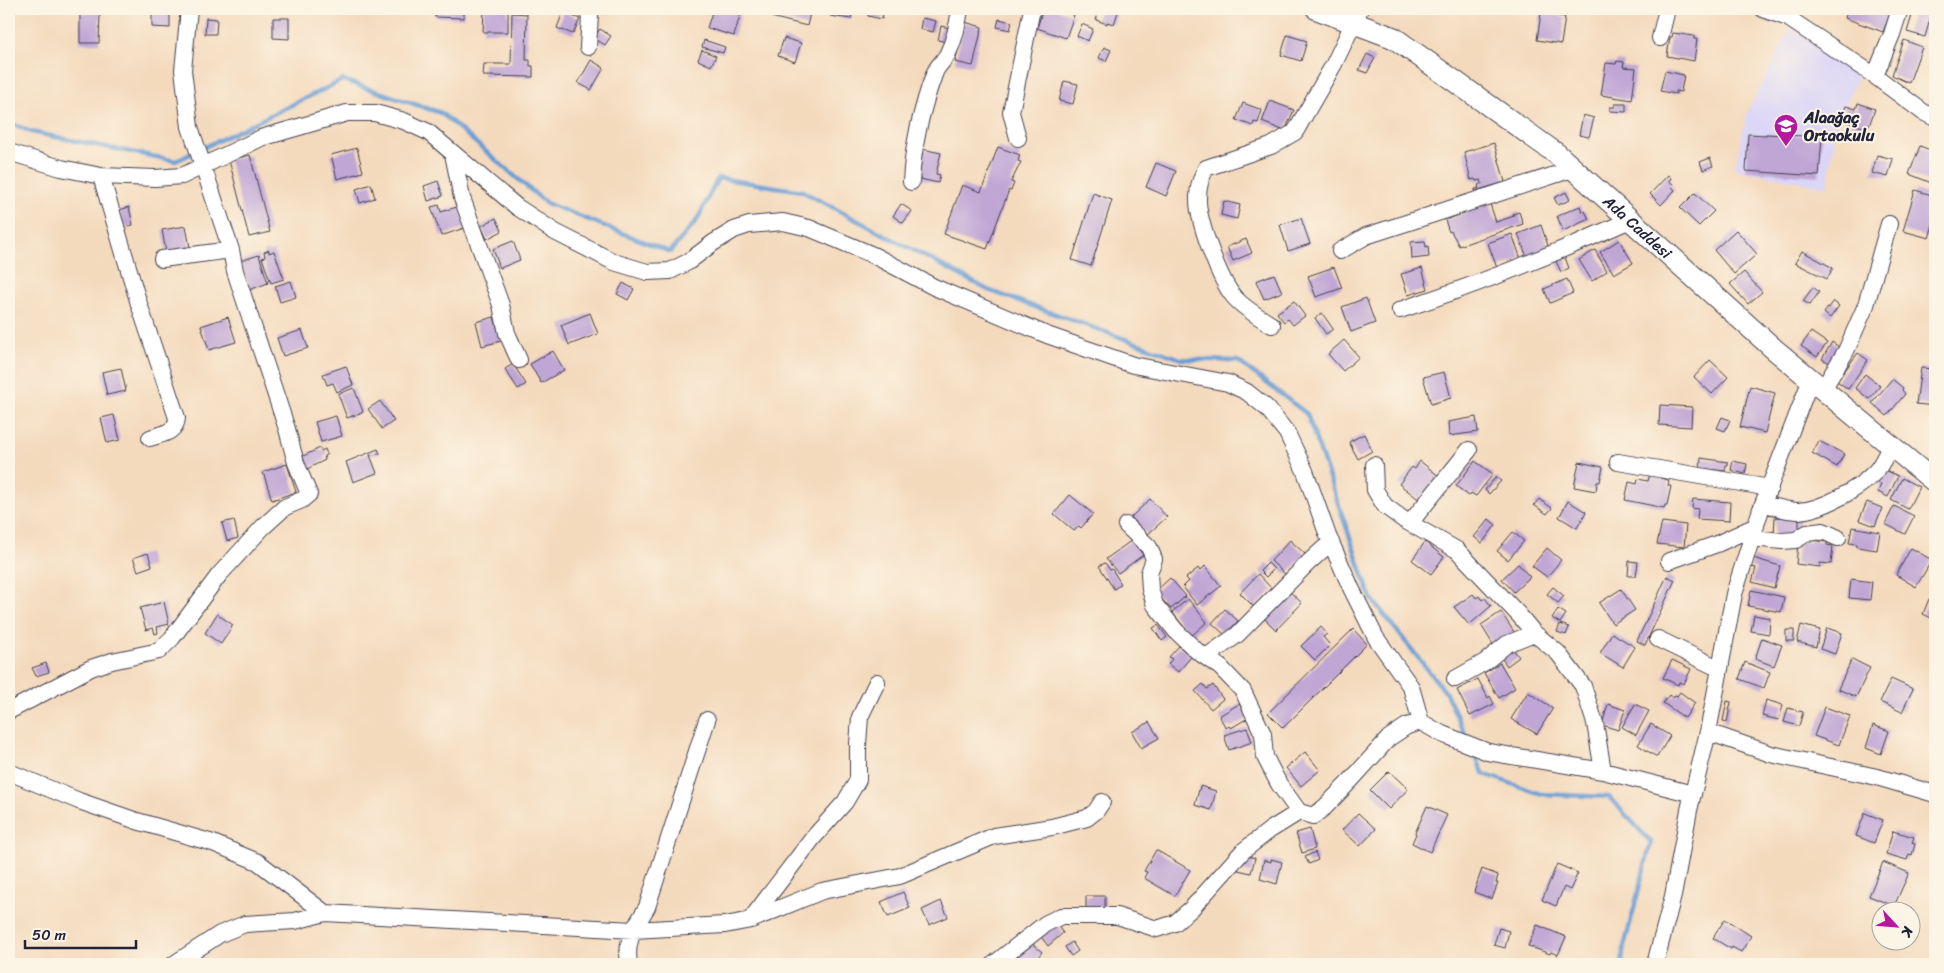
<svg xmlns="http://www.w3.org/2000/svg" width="1944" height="973" viewBox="0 0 1944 973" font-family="Sriracha,sans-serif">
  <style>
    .built { fill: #dbd6f7 }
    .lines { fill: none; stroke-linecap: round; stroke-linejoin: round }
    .stream { stroke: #689dd4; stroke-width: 4.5 }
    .building { fill: #c0a6d5 }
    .minor-casing { stroke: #423e4e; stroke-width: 18 }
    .major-casing { stroke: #423e4e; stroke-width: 23 }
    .minor { stroke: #fff; stroke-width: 16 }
    .major { stroke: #fff; stroke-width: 21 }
    .labels { text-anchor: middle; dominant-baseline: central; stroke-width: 4; stroke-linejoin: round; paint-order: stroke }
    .poi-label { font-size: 16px; font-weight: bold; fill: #22223b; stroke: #fcf5e5; text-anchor: start }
    .street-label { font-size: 16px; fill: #22223b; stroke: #fcf5e5 }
  </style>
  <rect width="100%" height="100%" fill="#fcf5e5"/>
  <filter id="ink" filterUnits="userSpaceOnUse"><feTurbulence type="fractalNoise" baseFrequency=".02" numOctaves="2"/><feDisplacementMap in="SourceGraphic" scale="10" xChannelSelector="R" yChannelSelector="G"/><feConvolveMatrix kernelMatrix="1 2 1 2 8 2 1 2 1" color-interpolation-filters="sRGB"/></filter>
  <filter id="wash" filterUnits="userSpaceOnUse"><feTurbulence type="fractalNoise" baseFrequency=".0096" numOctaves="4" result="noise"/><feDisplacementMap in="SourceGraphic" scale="20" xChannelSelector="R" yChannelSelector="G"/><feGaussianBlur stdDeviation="1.12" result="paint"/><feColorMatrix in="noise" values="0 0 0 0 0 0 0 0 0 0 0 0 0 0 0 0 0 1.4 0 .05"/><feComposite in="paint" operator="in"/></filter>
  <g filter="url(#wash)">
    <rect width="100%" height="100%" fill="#f4dabd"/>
    <path class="built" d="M1791 27 1858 77 1837 125 1827 187 1734 169 1747 113Z"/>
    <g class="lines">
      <path class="stream" d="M9 122 31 132 176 161 343 80 441 113 546 203 670 252 697 220 718 178 802 191 988 290 1181 359 1238 361 1307 414 1371 598 1446 693 1467 738
        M1473 752 1484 774 1541 794 1609 797 1651 842 1623 951 1622 964"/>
    </g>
    <g id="blocks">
      <path class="building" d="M152 9H170V28L152 27Z
        M436 9H464V18L435 17Z
        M484 9H508V32H483Z
        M713 9H742L734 36 707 28Z
        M773 9H811L807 26 771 17Z
        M831 9H853L851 19 830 16Z
        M870 9H884L882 19 868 16Z
        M1043 9H1055L1074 15 1066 38 1037 28Z
        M1100 9H1119L1114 24 1107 22V24L1096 20Z
        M1848 9H1892L1883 32 1845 18Z
        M1914 9H1933L1925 37 1907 32Z
        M563 12 580 19 573 34 557 28Z
        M80 13H100L99 43H80Z
        M512 13 527 14 526 60H530V66H533V77L483 76 484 64H511Z
        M1541 13 1565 17 1561 44 1537 40Z
        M206 18 217 19 216 34H205Z
        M273 18H289V39L273 38Z
        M922 18 936 21 933 32 920 29Z
        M999 19 1012 22 1010 30 997 27Z
        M965 22 982 27 973 66 955 62Z
        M1082 24 1093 29 1088 41 1077 36Z
        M941 26 949 28 946 42 938 40Z
        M600 29 611 36 605 45 594 38Z
        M1673 33 1694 36V39H1697L1694 61 1667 56 1670 37H1672Z
        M1287 35 1307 41 1301 61 1281 55Z
        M784 38 801 43 795 62 778 56Z
        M704 40 725 47 723 53 702 47Z
        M1904 40 1922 47 1909 83 1892 75Z
        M1104 47 1111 50 1106 61 1099 58Z
        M702 50 716 56 711 66 698 60Z
        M1367 54 1375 58 1367 73 1359 70Z
        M591 60 604 68 591 90 578 83Z
        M1617 61 1624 62 1623 67 1636 68 1632 100 1601 95 1606 63 1616 64Z
        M1665 71 1684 75 1681 92 1676 91V94L1660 91Z
        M1064 81 1078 84 1073 104 1059 101Z
        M1270 101 1294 110 1285 131 1262 122Z
        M1243 103 1262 110 1258 123 1254 122 1253 126 1236 120Z
        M1858 103 1875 109 1869 126 1864 124 1863 127 1846 122 1847 118 1842 116 1846 106 1856 109Z
        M1615 104H1626V112L1610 111V107H1615Z
        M1583 115 1594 118 1589 137 1579 135Z
        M1748 134 1766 135V134L1822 137 1819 176 1746 171Z
        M1494 143 1505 182 1475 191V189L1479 188 1478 185 1482 184 1481 180 1476 181 1475 179 1471 180 1464 152Z
        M1920 146 1933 151 1935 147 1934 184 1909 174Z
        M998 147 1020 155 1018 161 1021 162 1011 182 1014 183 1011 191 1009 190 987 249 944 234 962 185 981 192Z
        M357 148 363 172 337 179 331 155Z
        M922 149 941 153 936 174 940 175 938 183 916 178Z
        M250 155 270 232 249 237 229 160Z
        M1877 155 1893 159 1888 177 1872 173Z
        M1710 158 1713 166 1703 170 1700 162Z
        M1156 163 1176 171 1166 196 1146 187Z
        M1668 175 1671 178 1669 181 1673 184 1671 186 1675 190 1661 205 1650 194Z
        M438 181 443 196 428 201 424 186Z
        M371 184 375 198 360 203 356 189Z
        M1915 190 1935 196V218L1929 238 1903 231Z
        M1566 192 1570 200 1558 205 1554 198Z
        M1093 193 1112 200 1091 266 1072 260Z
        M1695 193 1714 211 1699 226 1680 208Z
        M1224 201 1240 205 1237 219 1221 215Z
        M901 204 912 211 903 223 893 216Z
        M1490 204 1496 222 1514 216 1513 214 1519 212 1523 224 1459 246 1451 231 1449 232 1445 220Z
        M439 205 441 212 460 206 467 227 441 236 431 207Z
        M1580 206 1582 212 1585 211 1589 219 1563 231 1557 216Z
        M129 207 133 225 124 227 119 210Z
        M496 218 502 231 487 239 481 226Z
        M1301 218 1310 244 1288 251 1280 225Z
        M1541 225 1549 249 1527 257 1518 234Z
        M186 226 190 248 166 252 162 230Z
        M1736 230 1757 254 1734 274 1714 250Z
        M1512 234 1521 259 1497 268 1488 243Z
        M1246 239 1252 253 1233 261 1227 247Z
        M1619 240 1633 263 1614 274 1600 252Z
        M513 241 520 260 500 268 493 249Z
        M1425 241 1426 247 1428 246 1429 257 1412 259 1411 242Z
        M269 250V253L274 251 284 279 271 283 262 258 265 257 264 252Z
        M1595 250 1607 271 1592 281 1579 260Z
        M1802 251 1833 268 1827 279 1795 263Z
        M259 255 268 283 249 290 240 261Z
        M1564 255 1569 268 1561 272 1555 259Z
        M1334 267 1342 288 1316 297 1308 276Z
        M1422 268 1428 289 1408 295 1401 274Z
        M1744 272 1762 292 1748 304 1730 284Z
        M1274 274 1282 292 1264 299 1256 281Z
        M1567 279 1573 293 1550 303 1544 289Z
        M291 281 296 297 280 302 275 286Z
        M623 283 634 289 628 300 617 294Z
        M1813 287 1819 292 1810 305 1803 301Z
        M1366 298 1375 323 1351 332 1342 307Z
        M1294 301 1305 316 1293 325 1288 319 1284 322 1277 313Z
        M1833 301 1839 306 1830 318 1824 313Z
        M590 313 598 334 569 345 561 325Z
        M1322 313 1333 329 1326 334 1315 318Z
        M228 317 236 342 209 350 201 326Z
        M494 317 501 341 482 346 476 322Z
        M302 330 308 348 283 356 277 338Z
        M1811 332 1827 343 1817 357 1801 346Z
        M1344 340 1359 357 1343 371 1328 354Z
        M1832 342 1839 347 1830 363 1822 359Z
        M553 351 564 370 541 383 530 364Z
        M1858 353 1868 360 1848 389 1837 381Z
        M1710 360 1728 377 1712 394 1694 377Z
        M513 364 526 384 518 389 505 369Z
        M346 366 353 385 337 392 333 383 327 385 323 374Z
        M121 368 126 391 107 395 102 372Z
        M1921 368 1935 369V406L1916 404Z
        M1444 372 1451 398 1431 404 1423 377Z
        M1865 374 1880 386 1869 399 1855 388Z
        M1892 379 1903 388 1902 390 1905 394 1887 416 1872 403Z
        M1750 386 1775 393 1765 433 1740 427Z
        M354 388 363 412 347 418 338 394Z
        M380 401 394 421 382 429 368 409Z
        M1660 405 1692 407 1691 427 1659 425Z
        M114 415 120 440 107 443 101 418Z
        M336 416 342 436 321 442 315 422Z
        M1476 417 1478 432 1449 436 1448 422Z
        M1722 417 1730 420 1725 431 1717 428Z
        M1364 434 1372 451 1358 459 1349 442Z
        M1819 441 1844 454 1837 467 1812 453Z
        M320 448 321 451 325 449 327 454 324 456 325 460 307 469 301 457Z
        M378 449 380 454 370 455 377 473 353 482 346 462Z
        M1701 458 1728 462V465H1726L1725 471 1700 468Z
        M1420 461 1440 477 1421 501 1399 484 1412 467 1415 469Z
        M1475 461 1493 474 1476 496 1471 493 1469 496 1456 486Z
        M1733 461 1747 464 1745 474 1731 470Z
        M1579 462 1603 467 1600 482H1597L1596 491 1574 487Z
        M287 464 296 492 272 500 263 472Z
        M1881 468 1898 476 1888 497 1878 492 1881 484 1875 481Z
        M1650 474 1661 476 1660 478 1669 480 1668 486H1671L1667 505H1665L1664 508 1625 500 1629 482 1637 484 1638 479 1648 481Z
        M1496 477 1501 481 1489 494 1485 490Z
        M1902 478 1919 487 1908 509 1891 500Z
        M1070 495 1093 514 1081 528 1079 526 1074 531 1054 514Z
        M1150 499 1167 517 1147 535 1131 517Z
        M1539 499 1552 508 1547 514 1534 505Z
        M1693 499 1730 502 1729 521 1697 519 1698 509 1692 508Z
        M1568 501 1586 512 1577 528 1559 517Z
        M1867 502 1882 508 1875 526 1859 520Z
        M1894 506 1914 516 1905 534 1885 524Z
        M1775 517 1799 518V535L1774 534Z
        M1489 519 1496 525 1482 543 1474 537Z
        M234 520 238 538 227 541 222 523Z
        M1662 522 1686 525 1684 547 1657 544Z
        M1852 527 1880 532 1877 550 1857 547V544L1849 543Z
        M1513 532 1524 541 1508 560 1497 551Z
        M1132 540 1143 555 1118 573 1106 559Z
        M1290 540 1305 554 1286 575 1271 561Z
        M1811 540 1827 542V545L1833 546 1831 564 1820 563V567L1796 564 1798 544 1803 542H1811Z
        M1425 542 1444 557 1431 574 1412 560Z
        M1547 548 1561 560 1547 577 1532 566Z
        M1911 548 1932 560 1916 587 1896 575Z
        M148 553 152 566 138 571 133 558Z
        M1753 558 1780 566 1774 588 1752 582 1756 568 1751 567Z
        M1629 561 1638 562 1636 576H1628Z
        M1105 563 1110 570 1112 569 1121 584 1114 589 1099 566Z
        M1268 563 1274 569 1266 577 1260 571Z
        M1518 564 1530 577 1514 592 1502 579Z
        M1205 566 1221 586 1197 605 1183 587 1189 581 1186 578 1198 568 1200 571Z
        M1258 574 1273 590 1254 607 1240 593Z
        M1667 576 1675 580 1645 645 1637 641Z
        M1170 578 1186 596 1171 609 1155 592Z
        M1851 579 1872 582 1870 600 1849 598Z
        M1553 587 1564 596 1558 603 1547 594Z
        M1621 589 1635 610 1613 624 1599 603Z
        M1288 590 1302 603 1276 630 1262 616Z
        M1751 590 1784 597 1781 612 1748 606Z
        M1473 594 1476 598 1479 596 1482 600 1485 598 1491 606 1469 625 1454 607Z
        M1188 599 1207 622 1191 636 1172 612Z
        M1929 599 1935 602V620L1923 614Z
        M164 602 169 624 157 627 158 633 155 634 153 628 146 630 140 608Z
        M1225 609 1238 621 1225 635 1212 623Z
        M1558 609 1566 614 1560 623 1552 618Z
        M1501 612 1514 632 1494 646 1481 625Z
        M217 614 233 625 221 644 205 633Z
        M1754 615 1770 618 1769 634 1751 631Z
        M1560 624 1569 627 1566 635 1557 632Z
        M1158 625 1167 637 1162 641 1153 628Z
        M1801 625 1820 630 1816 647 1797 642Z
        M1321 627 1327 634 1323 637 1330 645 1315 660 1301 646Z
        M1827 628 1842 633 1835 654 1820 649Z
        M1353 629 1367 644 1283 728 1268 713Z
        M1786 630H1794V641H1786Z
        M1612 633 1635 647 1623 667 1600 653Z
        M1762 638 1782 645 1774 666 1755 659Z
        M1179 646 1191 657 1178 672 1168 664 1172 659 1169 657Z
        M1513 649 1519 657 1507 666 1501 657Z
        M1852 659 1870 668 1856 697 1838 689Z
        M1672 660 1691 669 1684 684 1679 682 1678 685 1663 678Z
        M1745 662 1770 672 1764 688 1739 679Z
        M46 663 49 672 36 676 32 668Z
        M1500 663 1515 688 1499 698 1484 673Z
        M1478 679 1488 698 1490 696 1494 704 1470 716 1457 690Z
        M1891 679 1913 689 1902 712 1880 702Z
        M1203 684 1207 689 1213 685 1223 699 1211 709 1195 691Z
        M1528 692 1553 708 1537 734 1511 719Z
        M1680 692 1695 703 1685 718 1663 703 1669 695 1673 698 1675 695 1677 696Z
        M1766 700 1783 705 1779 720 1762 716Z
        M1727 701 1731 702 1727 722 1723 721Z
        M1239 704 1248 718 1231 728 1229 726 1226 728 1219 716Z
        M1608 704 1625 710 1618 730 1602 725Z
        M1635 704 1649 711 1636 735 1622 727Z
        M1825 707 1850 716 1839 745 1814 736Z
        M1788 708 1803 712 1799 726 1784 722Z
        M1149 722 1159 738 1141 748 1132 732Z
        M1651 724 1670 736 1657 757 1638 745Z
        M1873 725 1889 731 1881 754 1866 748Z
        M1247 728 1252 742 1229 750 1224 735Z
        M1305 752 1320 770 1301 786 1286 768Z
        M1389 771 1408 789 1389 809 1370 790Z
        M1200 786 1216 791 1211 810 1195 805Z
        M1427 806 1447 815 1430 852 1412 843 1416 834 1415 833Z
        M1358 813 1376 829 1360 846 1342 830Z
        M1865 813 1883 820 1874 843 1856 836Z
        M1310 829 1315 849 1302 853 1296 833Z
        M1893 831 1914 837 1912 843 1915 844 1912 855 1909 854 1907 860 1886 854Z
        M1156 850 1190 870 1175 896 1144 878 1147 872 1144 871Z
        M1315 852 1318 860 1309 864 1305 857Z
        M1242 855 1255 858 1251 873 1238 870Z
        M1271 859 1282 862 1277 884 1260 879 1264 860 1271 862Z
        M1883 862 1909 873 1894 906 1869 896Z
        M1557 864 1578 873 1570 890 1564 887 1556 906 1542 900Z
        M1482 869 1498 875 1496 883H1498L1492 899 1474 892Z
        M903 892 910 908 888 917 881 902Z
        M1086 896H1105V908H1086Z
        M941 901 948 917 929 925 922 910Z
        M1725 919 1751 936 1741 952 1732 947 1731 949 1713 938Z
        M1054 921 1063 933 1048 946 1039 934Z
        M1537 925 1566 937 1558 955 1551 952 1550 954 1528 946Z
        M1499 928 1509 931 1505 948 1494 945Z
        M1029 941 1042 952 1032 964H1026L1017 956Z
        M1072 942 1078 951 1071 956 1065 947Z"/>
    </g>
  </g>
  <g filter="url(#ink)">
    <use href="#blocks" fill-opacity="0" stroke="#423e4e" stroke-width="1"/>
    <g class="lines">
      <defs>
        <path id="minor" d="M585 9 590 16 588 47
          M1763 9 1788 18 1875 76 1923 112 1935 118
          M1660 38 1667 9
          M1875 76 1892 34 1900 9
          M1018 138 1011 112 1032 9
          M9 152 61 168 101 176 155 178 182 176 261 138 347 113H375L404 121 428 132 517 207 555 232 614 262 647 272 670 271 688 262 713 243 734 230 749 225 783 222 809 228 873 255 934 287 1047 335 1133 365 1228 383 1247 392 1267 408 1287 433 1305 471 1328 536 1352 590 1376 638 1411 687 1421 722
          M453 154 462 198 501 305 507 333 519 360
          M101 176 139 304 177 418C176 433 162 434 150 438
          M911 182C913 145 922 107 935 72 938 65 945 60 948 53 955 39 958 24 960 9
          M1340 251 1366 236 1573 169
          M162 259 231 250
          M1400 310C1479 284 1555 254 1630 220
          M1272 325C1259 317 1245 309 1235 298 1220 282 1197 219 1198 198 1198 188 1201 177 1206 168L1271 146 1295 132 1334 64 1360 9
          M1823 389 1846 351 1866 305 1889 224
          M1618 462 1770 488
          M1374 465 1375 490 1385 506 1404 520 1457 550 1519 615 1534 633 1558 653 1583 686 1595 723 1603 771
          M1764 503C1775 507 1786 511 1798 511 1822 510 1859 489 1875 472 1882 465 1886 454 1891 445
          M1410 523 1469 450
          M1126 525 1149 547 1154 559 1149 573 1150 589 1155 605 1176 631 1197 651 1220 667 1243 691 1263 734 1265 757 1279 784 1299 812 1313 816 1325 807 1353 778 1389 738 1407 726 1421 722 1442 734 1488 752 1603 771 1693 794
          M1752 538 1782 541 1796 540 1807 533 1823 531 1838 538
          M1669 561 1717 544 1756 526
          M1658 639 1720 669
          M1206 657 1237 635 1308 563 1331 542
          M1455 679 1485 662 1507 644 1534 633
          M9 711 91 668 112 661 159 651 172 638 219 575 263 527 285 507 302 500 309 494 296 463 287 429 235 271 231 250 190 127 183 70 189 9
          M1708 732 1771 754 1877 777 1935 794
          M9 772 79 801 137 821 213 843 258 862 325 913 633 930 725 925 751 920 822 891 900 876 994 836 1052 827 1087 818 1096 811 1102 802
          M751 919 813 838 845 802 858 780V744L860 717 877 682
          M174 964 220 934 245 924 295 921 325 913
          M629 964C625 939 635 928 647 907L707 720
          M994 964 1045 924 1061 916H1117L1157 929 1175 923 1192 908 1243 851 1270 830 1299 812
          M1655 964 1673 896 1689 810 1708 732 1734 594 1761 509 1811 379"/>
        <g id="major">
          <path id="s1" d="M1317 9 1394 38 1557 154 1774 349 1935 482"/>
        </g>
      </defs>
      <use href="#minor" class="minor-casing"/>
      <use href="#major" class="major-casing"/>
      <use href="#minor" class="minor"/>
      <use href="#major" class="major"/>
    </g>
  </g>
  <defs>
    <symbol id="school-pin" viewBox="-11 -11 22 30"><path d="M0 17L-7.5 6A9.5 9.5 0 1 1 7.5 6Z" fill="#b5179e" stroke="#fcf5e5"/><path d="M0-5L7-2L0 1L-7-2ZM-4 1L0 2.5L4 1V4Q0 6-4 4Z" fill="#fff"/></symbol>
  </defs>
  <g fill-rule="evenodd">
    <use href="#school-pin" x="1772" y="112" width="28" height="38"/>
  </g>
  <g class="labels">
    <g class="poi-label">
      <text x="1804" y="117">Alaağaç<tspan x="1804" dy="18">Ortaokulu</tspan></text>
    </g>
    <g class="street-label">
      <text stroke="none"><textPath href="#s1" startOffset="391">Ada Caddesi</textPath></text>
    </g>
  </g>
  <rect width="1944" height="973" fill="none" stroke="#fcf5e5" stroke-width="30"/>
  <g transform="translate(1896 926) rotate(116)"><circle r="24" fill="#fcf5e5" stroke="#a5a1a1"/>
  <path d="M0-4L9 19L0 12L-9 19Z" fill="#b5179e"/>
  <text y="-8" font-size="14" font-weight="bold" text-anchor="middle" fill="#22223b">K</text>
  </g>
  <path d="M25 940v8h111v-8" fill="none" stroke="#22223b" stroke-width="2.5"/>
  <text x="32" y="940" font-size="15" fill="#22223b" stroke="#fcf5e5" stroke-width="4" paint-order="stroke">50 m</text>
</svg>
